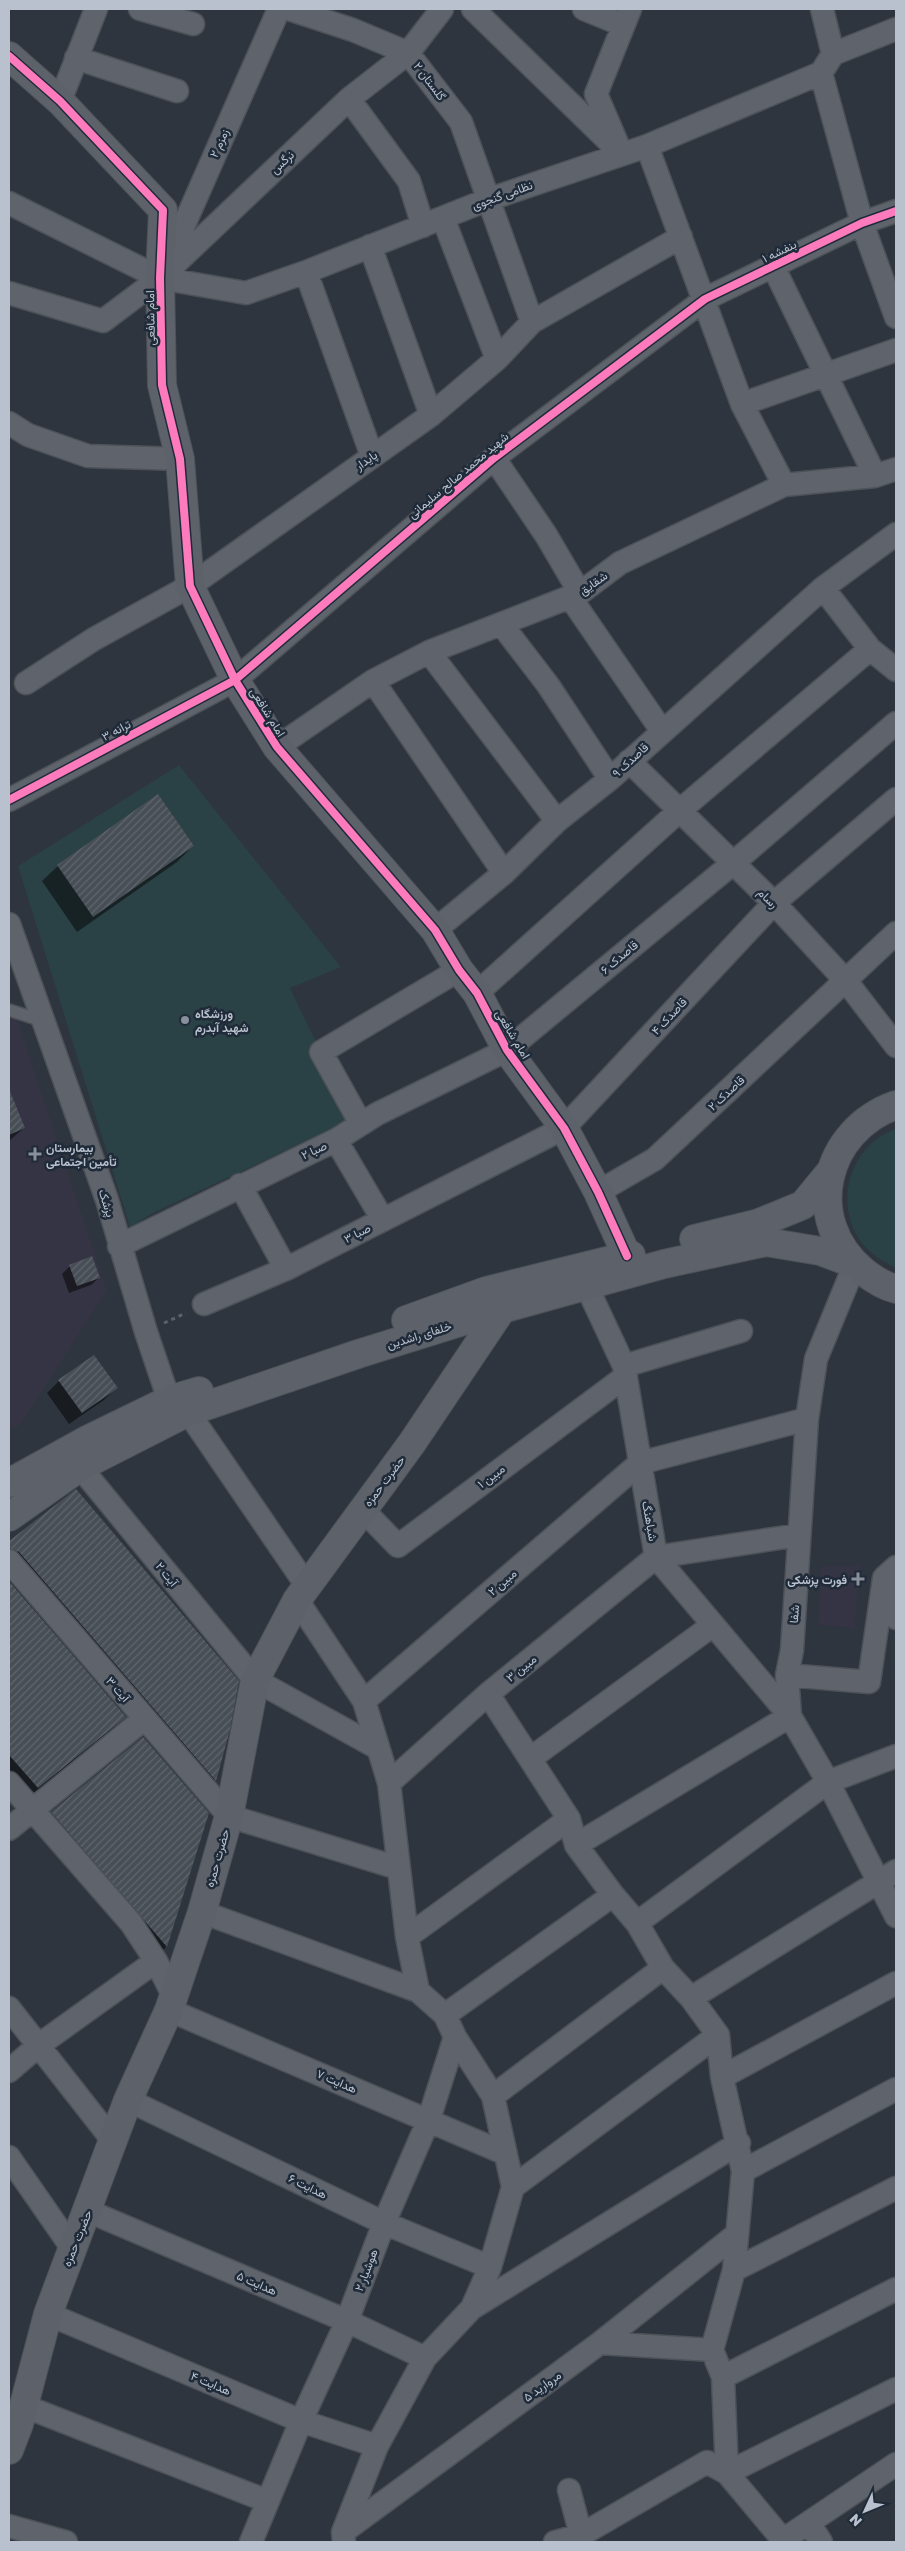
<svg xmlns="http://www.w3.org/2000/svg" width="905" height="2551" viewBox="0 0 905 2551" font-family="'Golos Text',Vazirmatn,sans-serif">
  <style>
    .medical { fill: #353444 }
    .grass { fill: #2a4145 }
    .shadow { fill: #0007 }
    .building { fill: url(#building-hatch) }
    .lines { fill: none; stroke-linecap: round; stroke-linejoin: round }
    .lane-casing { stroke: #4d5158; stroke-width: 14 }
    .street-casing { stroke: #4d5158; stroke-width: 25 }
    .secondary-casing { stroke: #4d5158; stroke-width: 30 }
    .path { stroke: #5c6268; stroke-width: 3; stroke-dasharray: 4 4; stroke-linecap: butt }
    .lane { stroke: #5f646c; stroke-width: 11 }
    .street { stroke: #5f646c; stroke-width: 22 }
    .secondary { stroke: #5d626a; stroke-width: 28 }
    .cycleway-casing { stroke: #202b3a; stroke-width: 11 }
    .cycleway { stroke: #fd7abc; stroke-width: 8 }
    .poi-dot { fill: #88909c; stroke: #202b3a; stroke-width: 2 }
    .labels { text-anchor: middle; dominant-baseline: central; stroke-width: 5; stroke-linejoin: round; paint-order: stroke }
    .street-label { font-size: 12px; fill: #b9c1ce; stroke: #202b3a }
    .poi-label { font-size: 12px; font-weight: bold; fill: #b9c1ce; stroke: #202b3a; text-anchor: start }
  </style>
  <defs>
    <pattern id="building-hatch" width="6" height="6" patternUnits="userSpaceOnUse" patternTransform="scale(1.25)"><rect width="6" height="6" fill="#484e56"/><path d="M-1 1l2-2M0 6l6-6M5 7l2-2" fill="none" stroke="#60666d"/></pattern>
  </defs>
  <rect width="100%" height="100%" fill="#2e353e"/>
  <path class="medical" d="M9 1015 16 1016 107 1291 19 1426 9 1429Z
    M859 1565 855 1628 818 1625 821 1566Z"/>
  <path class="grass" d="M179 765 341 967 290 988 353 1119 153 1213 130 1227 18 866Z
    M896 1129V1268C883 1261 871 1255 862 1243 832 1205 850 1144 896 1129Z"/>
  <path class="shadow" d="M193 846 177 862 77 932 42 881 58 866Z
    M9 1094 24 1128 9 1141Z
    M70 1266 99 1278 91 1285 69 1293 62 1274Z
    M59 1381 116 1388 104 1400 69 1424 47 1393Z
    M76 1490 228 1730 215 1780 199 1795 9 1575V1543Z
    M9 1580 124 1717 109 1732 22 1803 9 1789Z
    M52 1812 207 1813 166 1947 151 1962 36 1828Z"/>
  <path class="building" d="M158 794 194 846 93 917 57 865Z
    M9 1089 25 1128 9 1135Z
    M92 1256 100 1278 77 1286 69 1265Z
    M94 1355 118 1388 82 1413 58 1380Z
    M76 1489 239 1681 230 1730 216 1781 19 1552 9 1548V1541Z
    M9 1581 126 1717 38 1788 9 1755Z
    M143 1737 209 1813 167 1947 51 1812Z"/>
  <g class="lines">
    <defs>
      <path id="lane" d="M9 1010 43 1021"/>
      <path id="street" d="M140 9 193 24
        M289 9 353 30 408 53 461 122 532 322
        M473 9 621 153
        M584 9 623 25
        M822 9 833 54
        M76 58 177 91
        M821 73 862 223 896 317
        M349 99 409 181 423 226
        M60 101 96 9
        M617 143 596 94 630 9
        M647 146 742 404 784 485
        M9 203 160 278
        M443 218 497 359
        M370 246 431 415
        M773 266 875 476
        M165 268 279 9
        M306 272 372 456
        M160 278 349 99 408 53 442 9
        M9 293 103 321 160 278 246 293 306 272 487 200 647 146 821 73 833 54 896 29
        M742 404 896 350
        M9 423 28 435 88 456 180 459
        M494 458 546 535 580 593
        M823 588 870 649 896 670
        M570 597 662 731
        M502 625 548 685 610 779
        M429 652 557 821
        M373 681 504 873
        M26 683 94 639 190 586 431 415 497 359 532 322 681 237
        M277 747 373 681 429 652 580 593 620 563 784 485 875 476 896 469
        M629 761 774 903 846 981 896 1046
        M9 800 235 680 494 458 705 299 862 223 896 211
        M9 924 107 1200 146 1332 169 1400
        M435 930 504 873 557 821 610 779 823 588 896 534
        M477 993 678 812 870 649
        M361 1124 321 1052 459 970
        M336 1140 383 1220
        M240 1185 286 1269
        M598 1192 655 1159 896 933
        M119 1246 336 1140 377 1114 507 1050 732 864 896 723
        M855 1264 816 1359 807 1419 792 1650 787 1675 790 1716 828 1782 896 1916
        M204 1304 286 1269 564 1128 774 903 896 799
        M624 1366 741 1331
        M188 1412 307 1586
        M80 1467 255 1680 378 1748
        M362 1509 398 1546 626 1376
        M9 1561 229 1816 398 1868
        M885 1584 896 1618
        M297 1600 364 1701 389 1783 407 1937 418 1991 445 2015 455 2037 493 2096 513 2187 490 2267 472 2308 425 2358 377 2446 343 2532 344 2542
        M787 1675 869 1682 884 1578 896 1567
        M488 1694 569 1819 576 1845 613 1895 637 1923 663 1968 691 1998 718 2035 722 2077 743 2171 734 2270 712 2350 723 2377 727 2473 783 2540
        M364 1701 640 1463 807 1419
        M531 1758 713 1625
        M9 1783 131 1923 156 1961 174 1997
        M389 1783 488 1694 656 1557 799 1535
        M9 1829 144 1719
        M576 1845 790 1716 656 1557 624 1366 587 1287
        M202 1912 418 1991
        M637 1923 828 1782 896 1756
        M407 1937 569 1819
        M691 1998 896 1871
        M9 2008 114 2142
        M169 2010 504 2153
        M445 2015 613 1895
        M9 2071 39 2045 156 1961
        M722 2077 896 1983
        M493 2096 663 1968
        M128 2100 384 2223 490 2267
        M9 2157 72 2248
        M743 2171 896 2089
        M513 2187 718 2035
        M88 2211 347 2321 425 2358
        M734 2270 896 2188
        M472 2308 739 2143
        M48 2314 301 2421 377 2446
        M600 2343 712 2350
        M723 2377 896 2289
        M24 2406 267 2501
        M569 2490 581 2535
        M809 2523 821 2542
        M9 2526 66 2542
        M343 2532 600 2343 737 2234
        M251 2542 301 2421 347 2321 384 2223 429 2119 455 2037
        M555 2542 581 2535 707 2462 727 2473 896 2389
        M780 2542 896 2464"/>
      <path id="secondary" d="M9 56 60 101 163 210 160 278 162 385 180 459 190 586 235 680 277 747 435 930 459 970 477 993 507 1050 564 1128 598 1192 627 1256
        M896 1105C824 1130 802 1220 863 1271 873 1279 884 1286 896 1289
        M694 1239 759 1223 803 1205 831 1171
        M406 1320 486 1291 631 1255
        M9 1483 89 1439 169 1400 199 1391
        M9 1517 80 1467 188 1412 358 1354 502 1309 664 1264 766 1242 820 1251 855 1264
        M9 2450 19 2424 48 2314 128 2100 169 2010 202 1912 229 1816 255 1680 297 1600 412 1443 502 1309"/>
    </defs>
    <use href="#lane" class="lane-casing"/>
    <use href="#street" class="street-casing"/>
    <use href="#secondary" class="secondary-casing"/>
    <path class="path" d="M164 1323 186 1313"/>
    <use href="#lane" class="lane"/>
    <use href="#street" class="street"/>
    <use href="#secondary" class="secondary"/>
    <defs>
      <path id="cycleway" d="M9 56 60 101 163 210 160 278 162 385 180 459 190 586 235 680 277 747 435 930 459 970 477 993 507 1050 564 1128 598 1192 627 1256
        M9 800 235 680 494 458 705 299 862 223 896 211"/>
    </defs>
    <use href="#cycleway" class="cycleway-casing"/>
    <use href="#cycleway" class="cycleway"/>
  </g>
  <g class="poi-dot">
    <circle cx="185" cy="1020" r="5"/>
    <path d="M32.5 1146.5h5v5h5v5h-5v5h-5v-5h-5v-5h5z"/>
    <path d="M855.5 1571.5h5v5h5v5h-5v5h-5v-5h-5v-5h5z"/>
  </g>
  <g class="labels">
    <g class="street-label">
      <text transform="translate(430 81) rotate(53)">گلستان ۲</text>
      <text transform="translate(219 143) rotate(-66)">زمزم ۲</text>
      <text transform="translate(282 162) rotate(-44)">نرگس</text>
      <text transform="translate(502 195) rotate(-20)">نظامی گنجوی</text>
      <text transform="translate(779 251) rotate(-26)">بنفشه ۱</text>
      <text transform="translate(150 318) rotate(-91)">امام شافعی</text>
      <text transform="translate(366 460) rotate(-35)">پایدار</text>
      <text transform="translate(458 475) rotate(-40)">شهید محمد صالح سلیمانی</text>
      <text transform="translate(593 583) rotate(-35)">شقایق</text>
      <text transform="translate(268 712) rotate(58)">امام شافعی</text>
      <text transform="translate(116 730) rotate(-28)">ترانه ۳</text>
      <text transform="translate(630 760) rotate(-43)">قاصدک ۹</text>
      <text transform="translate(768 898) rotate(44)">رسام</text>
      <text transform="translate(619 957) rotate(-40)">قاصدک ۶</text>
      <text transform="translate(669 1016) rotate(-47)">قاصدک ۴</text>
      <text transform="translate(513 1034) rotate(59)">امام شافعی</text>
      <text transform="translate(726 1093) rotate(-43)">قاصدک ۲</text>
      <text transform="translate(314 1150) rotate(-25)">صبا ۲</text>
      <text transform="translate(107 1203) rotate(73)">پزشک</text>
      <text transform="translate(357 1233) rotate(-27)">صبا ۳</text>
      <text transform="translate(419 1335) rotate(-17)">خلفای راشدین</text>
      <text transform="translate(491 1476) rotate(-37)">مبین ۱</text>
      <text transform="translate(384 1481) rotate(-53)">حضرت حمزه</text>
      <text transform="translate(650 1521) rotate(80)">شباهنگ</text>
      <text transform="translate(167 1574) rotate(51)">آیت ۲</text>
      <text transform="translate(502 1582) rotate(-41)">مبین ۲</text>
      <text transform="translate(794 1614) rotate(-86)">شفا</text>
      <text transform="translate(521 1668) rotate(-39)">مبین ۳</text>
      <text transform="translate(118 1689) rotate(49)">آیت ۳</text>
      <text transform="translate(217 1858) rotate(-74)">حضرت حمزه</text>
      <text transform="translate(337 2081) rotate(23)">هدایت ۷</text>
      <text transform="translate(308 2186) rotate(26)">هدایت ۶</text>
      <text transform="translate(77 2238) rotate(-68)">حضرت حمزه</text>
      <text transform="translate(366 2270) rotate(-69)">هوشیار ۲</text>
      <text transform="translate(257 2283) rotate(23)">هدایت ۵</text>
      <text transform="translate(211 2383) rotate(23)">هدایت ۴</text>
      <text transform="translate(542 2386) rotate(-36)">مروارید ۵</text>
    </g>
    <g class="poi-label">
      <text x="195" y="1013">ورزشگاه<tspan x="195" dy="14">شهید آبدرم</tspan></text>
      <text x="46" y="1147">بیمارستان<tspan x="46" dy="14">تأمین اجتماعی</tspan></text>
      <text x="847" y="1579" text-anchor="end">فورت پزشکی</text>
    </g>
  </g>
  <rect width="905" height="2551" fill="none" stroke="#b9c1ce" stroke-width="20"/>
  <g transform="translate(865 2511) rotate(226)" stroke="#202b3a" stroke-width="4" paint-order="stroke">
  <path d="M0-4L9 19L0 12L-9 19Z" fill="#b9c1ce"/>
  <text y="-8" font-size="14" font-weight="bold" text-anchor="middle" fill="#b9c1ce">N</text>
  </g>
</svg>
